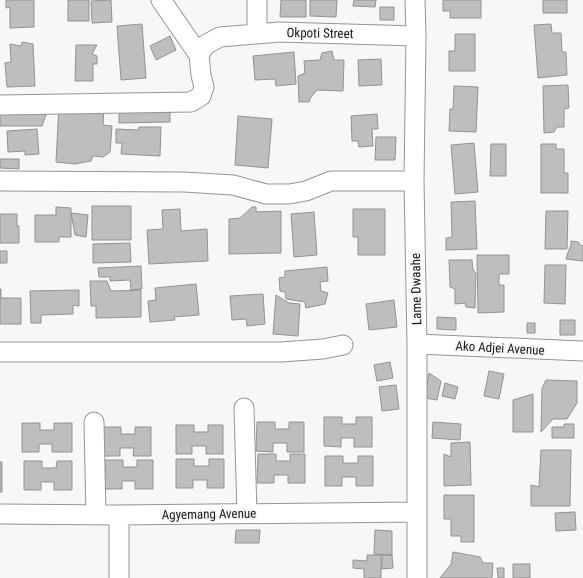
<svg xmlns="http://www.w3.org/2000/svg" width="583" height="578" viewBox="0 0 583 578" font-family="'Roboto Condensed',sans-serif">
  <style>
    .building { fill: #bdbebf; stroke: #929394 }
    .lines { fill: none; stroke-linecap: round; stroke-linejoin: round }
    .minor-casing { stroke: #959596; stroke-width: 21 }
    .minor { stroke: #fff; stroke-width: 19 }
    .labels { text-anchor: middle; dominant-baseline: central; stroke-width: 3.5; stroke-linejoin: round; paint-order: stroke }
    .street-label { font-size: 13px; fill: #19191a; stroke: #f7f7f9 }
  </style>
  <rect width="100%" height="100%" fill="#f7f7f9"/>
  <path class="building" d="M6 0H34V27L10 28V7L6 8Z
    M68 0H89V21H68Z
    M111 0 112 22 92 23 91 1Z
    M281 0H306V17H280Z
    M310 0H337L336 17 310 16Z
    M354 0H376L375 7 353 6Z
    M443 0H481V18H450V11H443Z
    M543 0H567V13H543Z
    M380 7H394V20H380Z
    M142 24 146 78 121 80 117 26Z
    M551 24 552 33H561L562 52H566L567 75 538 78 534 25Z
    M455 34H475V71H449V51H455Z
    M170 36 176 50 156 60 150 46Z
    M22 42 33 44 35 86 7 87 5 63 11 62 10 44 21 46Z
    M76 45H97L92 54 97 56V64H93V81H75Z
    M332 51 334 60H344L343 91 317 90 311 97 309 102H299L298 76 305 73 304 61 320 60 322 53Z
    M294 52 296 84 276 86 275 79 255 80 253 56Z
    M381 59 382 85 359 86 358 60Z
    M568 85 569 108 564 109V127H557L554 132 544 133 543 86Z
    M454 86 478 87 476 132 449 131 450 109H453Z
    M59 105 104 108 103 125 112 126 110 152 103 157 93 156 91 161 75 164 56 162Z
    M0 109H48L42 126H0Z
    M170 110V122L119 123V111Z
    M377 114 378 129H372L373 146 359 147 358 141H352L351 116Z
    M238 116 272 119 268 168 235 165Z
    M139 127H161L160 156 121 154 122 143H116V129L138 130Z
    M37 129 39 154 25 155V151L8 152 7 131Z
    M376 137H396L395 160H375Z
    M474 143 478 192 455 194 451 145Z
    M491 144H506V176H490Z
    M541 144H556V149H564V173H568V193H541Z
    M0 159H19V169L0 168Z
    M475 201 477 249 446 250V238L452 237 451 202Z
    M92 206H131V240H92Z
    M56 207 71 208V237H59V242H35V215H56Z
    M252 207H256V212L281 211V253L229 254V219L240 218Z
    M180 209 181 231 207 229 208 261 149 264 147 230 163 229 162 210Z
    M353 209H385V255H358V237H353Z
    M546 211H568L567 249H545Z
    M314 212 317 255 294 257 291 214Z
    M71 213 88 215 86 237 75 235Z
    M0 214H17V226H19V243H0Z
    M571 241 578 242 581 245 583 246V261L566 259 567 255 571 245Z
    M130 243 131 262 93 263V244Z
    M0 251H7V263H0Z
    M477 255H509V274H499V285H504V312L478 313Z
    M449 260H472L473 270 476 273 475 308 466 307 465 303 455 304V289L450 287Z
    M545 265H566L565 304 544 303Z
    M141 266 142 289 131 290 130 280 110 281V277H99L98 268Z
    M327 267 328 281 320 282 321 291 328 293 325 304 306 308 305 302 286 299 285 292 280 291 279 278 285 277V271Z
    M90 281H107L111 291 141 290V317L96 318V306H91Z
    M196 284 199 315 174 317 175 320 150 322 148 301 156 300 155 288Z
    M0 289H1V298H21V324H0Z
    M79 290V306L73 305V314L41 315V323H31L30 291Z
    M263 294 265 324 247 326 246 319 232 320 230 296Z
    M276 295 289 303 300 304 298 336 273 334Z
    M394 300 397 327 369 330 366 304Z
    M437 317 456 318V330L437 329Z
    M560 320H575V335H560Z
    M527 323H535V333H527Z
    M390 362 393 378 377 381 374 365Z
    M489 371 504 374 499 399 484 396Z
    M429 373 441 381 437 400 425 398Z
    M546 380 577 381V403L567 419H553L541 432 542 388Z
    M445 383 458 387 455 399 442 396Z
    M396 385 399 409 382 411 379 387Z
    M533 394V432H513V400Z
    M324 417H342V424H356V417H372V447H354V438H341V447L324 446Z
    M257 422H275V429H289V422H304V452H287V443H273V452L256 451Z
    M433 422 461 424 460 440 432 438Z
    M22 423H40V430H54V423H72V452H52V444H39V452H22Z
    M564 424H574V438H552V427H564Z
    M176 425H194V432H208V425H223V454H206V446H192V454H176Z
    M103 427H121V434H135V427H151V456H133L134 448H120V456H103Z
    M470 442 471 485 444 486V454L451 457V443Z
    M541 450H571L570 506H531V485L539 487Z
    M258 454H276V461H290V454H305V483H288V475H274V483H257Z
    M325 456H343V463H358V456H373V486H356V477H342V486H325Z
    M176 459H194V466H209V459H224V488H207V480H193V488H176Z
    M105 460H123V467H137V460H153V489H135V481H122V489H105Z
    M24 461H42V468H56L57 461H72V490H54V482H41V490H24Z
    M0 462H2V492H0Z
    M444 495H474V542H461V536H451V519H444Z
    M575 512 576 530 556 531 555 513Z
    M236 530H260L259 543H235Z
    M375 530 392 531V555L374 554Z
    M453 552 480 557 483 563H493L492 578H440L451 564Z
    M367 555H381V578H364V569L353 568V560L367 561Z
    M382 555H392L393 568 382 569Z
    M513 564H530V578H513Z
    M497 568H504V578H498Z"/>
  <g class="lines">
    <defs>
      <path id="minor" d="M161 0 199 55
        M257 0V34L279 32 416 36
        M415 0 416 36 414 181 417 344V578
        M0 105 191 102 201 96 204 87 201 75 199 55 205 45 220 37 257 34
        M0 181 184 182 233 185 266 194H289L306 191 331 181H414
        M417 344 583 351
        M0 352H281L323 349 343 345
        M244 408 247 514
        M94 422 96 515
        M0 514 119 515 417 512
        M119 578V515"/>
    </defs>
    <use href="#minor" class="minor-casing"/>
    <use href="#minor" class="minor"/>
  </g>
  <g class="labels">
    <g class="street-label">
      <text transform="translate(320 33) rotate(1)">Okpoti Street</text>
      <text transform="translate(416 289) rotate(-91)">Lame Dwaahe</text>
      <text transform="translate(500 348) rotate(3)">Ako Adjei Avenue</text>
      <text transform="translate(209 514) rotate(-1)">Agyemang Avenue</text>
    </g>
  </g>
</svg>
